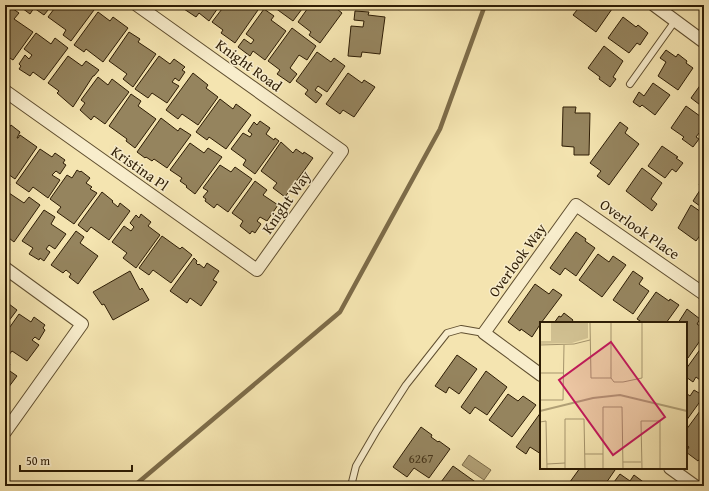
<svg xmlns="http://www.w3.org/2000/svg" width="709" height="491" viewBox="0 0 709 491" font-family="'Gentium Book Plus',serif">
  <style>
    .water { fill: #b1a076; stroke: #7d6c49 }
    .lines { fill: none; stroke-linecap: round; stroke-linejoin: round }
    .stream { stroke: #7d6c49; stroke-width: 4.5 }
    .building { fill: #95845e; stroke: #2e1d05 }
    .service-casing { stroke: #604f30; stroke-width: 8 }
    .minor-casing { stroke: #604f30; stroke-width: 14 }
    .service { stroke: #f8edcc; stroke-width: 6 }
    .minor { stroke: #f8edcc; stroke-width: 12 }
    .labels { text-anchor: middle; dominant-baseline: central; stroke-width: 3; stroke-linejoin: round; paint-order: stroke }
    .number-label { font-size: 13px; fill: #48371b }
    .street-label { font-size: 15px; fill: #2e1d05; stroke: #f8edcc }
    .inset-river { fill: none; stroke: #b1a076; stroke-width: 2 }
    .inset-road { fill: none; stroke: #a5946c; stroke-width: 1 }
    .view { fill: #c2185b; fill-opacity: 0.15; stroke: #c2185b; stroke-width: 2 }
    .inset-edge { fill: none; stroke: #2e1d05; stroke-width: 2 }
  </style>
  <rect width="100%" height="100%" fill="#f4e4b0"/>
  <filter id="stains"><feTurbulence type="fractalNoise" baseFrequency=".005" numOctaves="4"/><feColorMatrix values="0 0 0 0 .2 0 0 0 0 .09 0 0 0 0 .02 0 0 0 .5 -.17"/></filter>
  <radialGradient id="worn" r=".72"><stop offset=".6" stop-color="#630" stop-opacity="0"/><stop offset="1" stop-color="#630" stop-opacity=".3"/></radialGradient>
  <path class="water" d="M469 455 491 470 484 480 462 465Z"/>
  <g class="lines">
    <path class="stream" d="M134 486 340 312 440 129 485 5"/>
  </g>
  <path class="building" d="M18 5H52L44 15 34 8 30 14Z
    M57 5H88L94 10 71 41 63 35 66 30 48 17Z
    M182 5H220L209 21 199 13 196 17 181 7Z
    M225 5H251L258 10 235 43 221 33 223 30 212 22Z
    M271 5H305L293 21Z
    M310 5H332L342 13 320 43 309 35 311 32 298 22Z
    M581 5H607L612 9 596 32 573 15Z
    M9 6 19 13 14 19 33 32 13 60 5 55V12Z
    M264 9 274 16 271 20 286 31 265 60 253 51 250 56 238 47 244 39 251 44 254 40 246 34Z
    M355 11 369 12 368 15 385 17 380 54 362 52 361 57 348 56 351 26 363 27 364 21 354 20Z
    M98 12 110 21 113 17 128 28 103 62 86 49 84 52 74 45Z
    M623 17 636 27 638 25 648 33 640 45 637 43 629 53 608 38Z
    M292 28 316 46 307 60 299 55 290 68 297 74 290 83 277 74 280 70 268 61Z
    M129 32 140 39 138 42 156 54 133 87 123 79 127 74 109 61Z
    M36 33 51 44 55 38 68 48 44 80 33 72 30 76 19 69 21 66 19 64 25 55 29 59 32 55 24 49Z
    M604 46 623 61 613 77 616 79 610 87 599 79 600 77 588 68Z
    M666 50 676 57 678 54 687 61 686 63 693 68 678 90 658 76 666 62 660 58Z
    M317 52 331 62 334 58 345 66 327 92 318 86 315 90 322 95 316 103 305 94 308 90 296 81Z
    M68 56 82 66 86 61 99 70 94 76H93L73 107 57 93 59 91 48 83Z
    M159 56 170 64 174 59 185 67 182 70 185 72 179 81 175 78 172 82 179 86 167 103 152 93 148 98 135 89Z
    M193 73 208 85 206 88 218 97 198 125 182 114 178 119 166 110Z
    M348 73 362 83 364 80 375 87 354 117 343 110 340 114 326 104Z
    M98 77 108 85 112 79 129 92 105 124 94 116 91 120 80 110 85 103 81 100Z
    M704 80V108L691 98Z
    M653 83 670 95 655 115 642 105 640 107 633 102 639 92 644 96Z
    M131 94 141 101 138 106 156 119 135 148 126 141 127 139 109 126Z
    M220 99 233 109 236 104 251 115 226 149 209 137 207 140 196 132Z
    M686 106 704 119V124L702 127 703 128 696 137 699 139 693 147 682 139 684 137 671 128Z
    M563 107H576L575 113H590L589 155H574V147L562 146Z
    M161 118 178 131 180 128 191 135 167 168 154 159 152 161 146 157 145 158 137 152Z
    M260 121 270 128 266 134 274 140 275 138 279 141 255 174 243 165 246 160 231 149 243 133 250 137 252 134 248 131 254 122 257 125Z
    M620 122 628 128 625 133 639 144 609 185 597 176 601 171 590 163Z
    M11 125 20 132 17 138H18L20 135 37 147 15 179 5 172 9 167 5 164V133Z
    M281 142 293 153 296 149 303 154 304 152 313 158 285 197 273 188 277 183 261 171Z
    M190 143 204 153 208 148 222 157 195 194 186 187 187 186 180 181 182 178 170 170Z
    M662 146 678 157 676 158 683 163 676 172 672 169 665 178 648 166Z
    M40 149 52 157 55 153 65 160 63 163 66 165 60 174 56 171 52 175 60 180 48 198 33 187 29 192 16 183Z
    M220 165 231 172 235 167 252 179 228 212 217 204 214 208 205 201 206 199 203 197 208 191 203 188Z
    M642 168 662 183 651 199 657 204 652 211 626 191Z
    M77 170 80 172 81 171 90 178 86 183 92 187 90 189 97 193 74 224 57 212 61 207 50 199 67 175 72 178Z
    M704 178V209L693 201 702 187 699 185Z
    M5 180 10 184 5 191Z
    M255 181 267 190 263 195 278 205 267 221 260 217 257 221 261 224 255 233 252 231 250 234 240 226 243 221 232 213Z
    M102 192 113 201 112 202 118 207 120 203 130 211 109 240 91 227 87 232 78 225Z
    M9 193 24 203 29 197 40 205 14 242 5 235V199Z
    M691 205 704 214V230L696 241 678 228Z
    M44 210 55 217 51 224 66 234 55 249 49 245 46 249 50 252 44 261 40 258 39 260 29 254 33 248 22 241Z
    M141 214 151 222 148 226 160 235 136 268 123 258 127 253 112 242 124 226 131 231 134 227 130 223 136 215 139 218Z
    M76 231 84 237 80 243 98 256 78 284 69 277 71 274 66 270 63 273 51 265Z
    M576 232 586 239 585 241 595 248 576 276 565 268 560 275 550 268Z
    M162 236 180 249 182 247 192 255 171 283 153 270 149 275 139 268Z
    M598 254 609 262 613 256 626 265 602 297 579 280Z
    M194 258 197 261 196 263 198 265 199 264 204 268 207 263 219 271 213 280 217 282 201 306 190 298 187 303 170 291Z
    M130 271 140 290 142 288 149 300 113 320 104 304 102 305 93 292Z
    M633 271 643 278 639 284 649 291 633 314 613 300Z
    M535 284 549 294 553 289 562 295 541 323 532 337 521 329 520 331 508 322Z
    M656 292 669 301 670 299 679 305 666 323H643L637 319Z
    M5 301 17 310 5 326Z
    M687 309 700 319 697 324 704 329V335L688 358 686 356V323H678Z
    M564 313 573 320 571 323H554L559 316 561 317Z
    M19 314 31 322 34 317 45 325 43 328 45 330 39 340 35 337 32 340 39 345 27 361 12 351 8 356 5 354V334Z
    M704 344V383L696 377 693 382 686 377V369Z
    M457 355 477 369 459 394 449 387 446 393 435 386Z
    M5 360 10 364 7 369 17 376 5 392Z
    M486 371 507 387 487 415 475 407 470 414 461 407Z
    M694 390 704 396 686 421V393L690 396Z
    M508 394 518 401 523 396 536 405 512 437 489 420Z
    M704 409V454L698 461 686 452 689 447 686 445V430L700 411 702 412Z
    M541 412V454L530 447 526 454 516 447Z
    M421 427 432 435 431 437 438 442 439 441 450 449 429 478 414 468 407 477 393 467Z
    M453 466 481 486H438Z
    M580 468H612L615 470 604 486H567Z
    M620 474 630 481 634 475 646 484 645 486H611Z"/>
  <g class="lines">
    <defs>
      <path id="service" d="M630 84 675 21
        M351 486 356 466 377 430 406 385 447 333 461 329 484 333"/>
      <path id="minor" d="M654 5 704 42
        M5 91 257 270 342 151 137 5
        M5 268 82 324 5 432
        M541 375 484 333 576 205 704 294
        M670 468 695 486"/>
    </defs>
    <use href="#service" class="service-casing"/>
    <use href="#minor" class="minor-casing"/>
    <use href="#service" class="service"/>
    <use href="#minor" class="minor"/>
  </g>
  <g class="labels">
    <g class="number-label">
      <text x="421" y="458">6267</text>
    </g>
    <g class="street-label">
      <text transform="translate(249 65) rotate(36)">Knight Road</text>
      <text transform="translate(140 168) rotate(35)">Kristina Pl</text>
      <text transform="translate(286 202) rotate(-55)">Knight Way</text>
      <text transform="translate(640 229) rotate(35)">Overlook Place</text>
      <text transform="translate(517 260) rotate(-54)">Overlook Way</text>
    </g>
  </g>
  <g transform="translate(540 322)">
    <rect width="147" height="147" fill="#f4e4b0"/>
    <path d="M11 0H48V16L32 21 0 22V19H11Z" fill="#d2c293"/>
    <path class="inset-river" d="M0 89 53 76 80 73 147 89"/>
    <path class="inset-road" d="M50 0 51 56H71M71 0V56M0 23 34 22 50 18M0 51H23M71 56 74 60H83L102 56V0M0 78H23L24 23M0 100 6 99 7 147M45 132H63M83 140H101M7 142 25 141M25 147V97H44L45 147M63 147V85H82L83 147M102 147 101 99H120V147"/>
    <path class="view" d="M71 20 125 95 73 133 19 58Z"/>
    <rect width="147" height="147" class="inset-edge"/>
  </g>
  <rect width="709" height="491" fill="none" stroke="#f4e4b0" stroke-width="20"/>
  <rect x="6" y="6" width="697" height="479" fill="none" stroke="#2e1d05" stroke-width="2"/>
  <rect x="10" y="10" width="689" height="471" fill="none" stroke="#2e1d05"/>
  <path d="M20 465v6h112v-6" fill="none" stroke="#2e1d05" stroke-width="2"/>
  <text x="26" y="465" font-size="12" fill="#2e1d05" stroke="#f8edcc" stroke-width="3" paint-order="stroke">50 m</text>
  <rect width="100%" height="100%" filter="url(#stains)"/>
  <rect width="100%" height="100%" fill="url(#worn)"/>
</svg>
